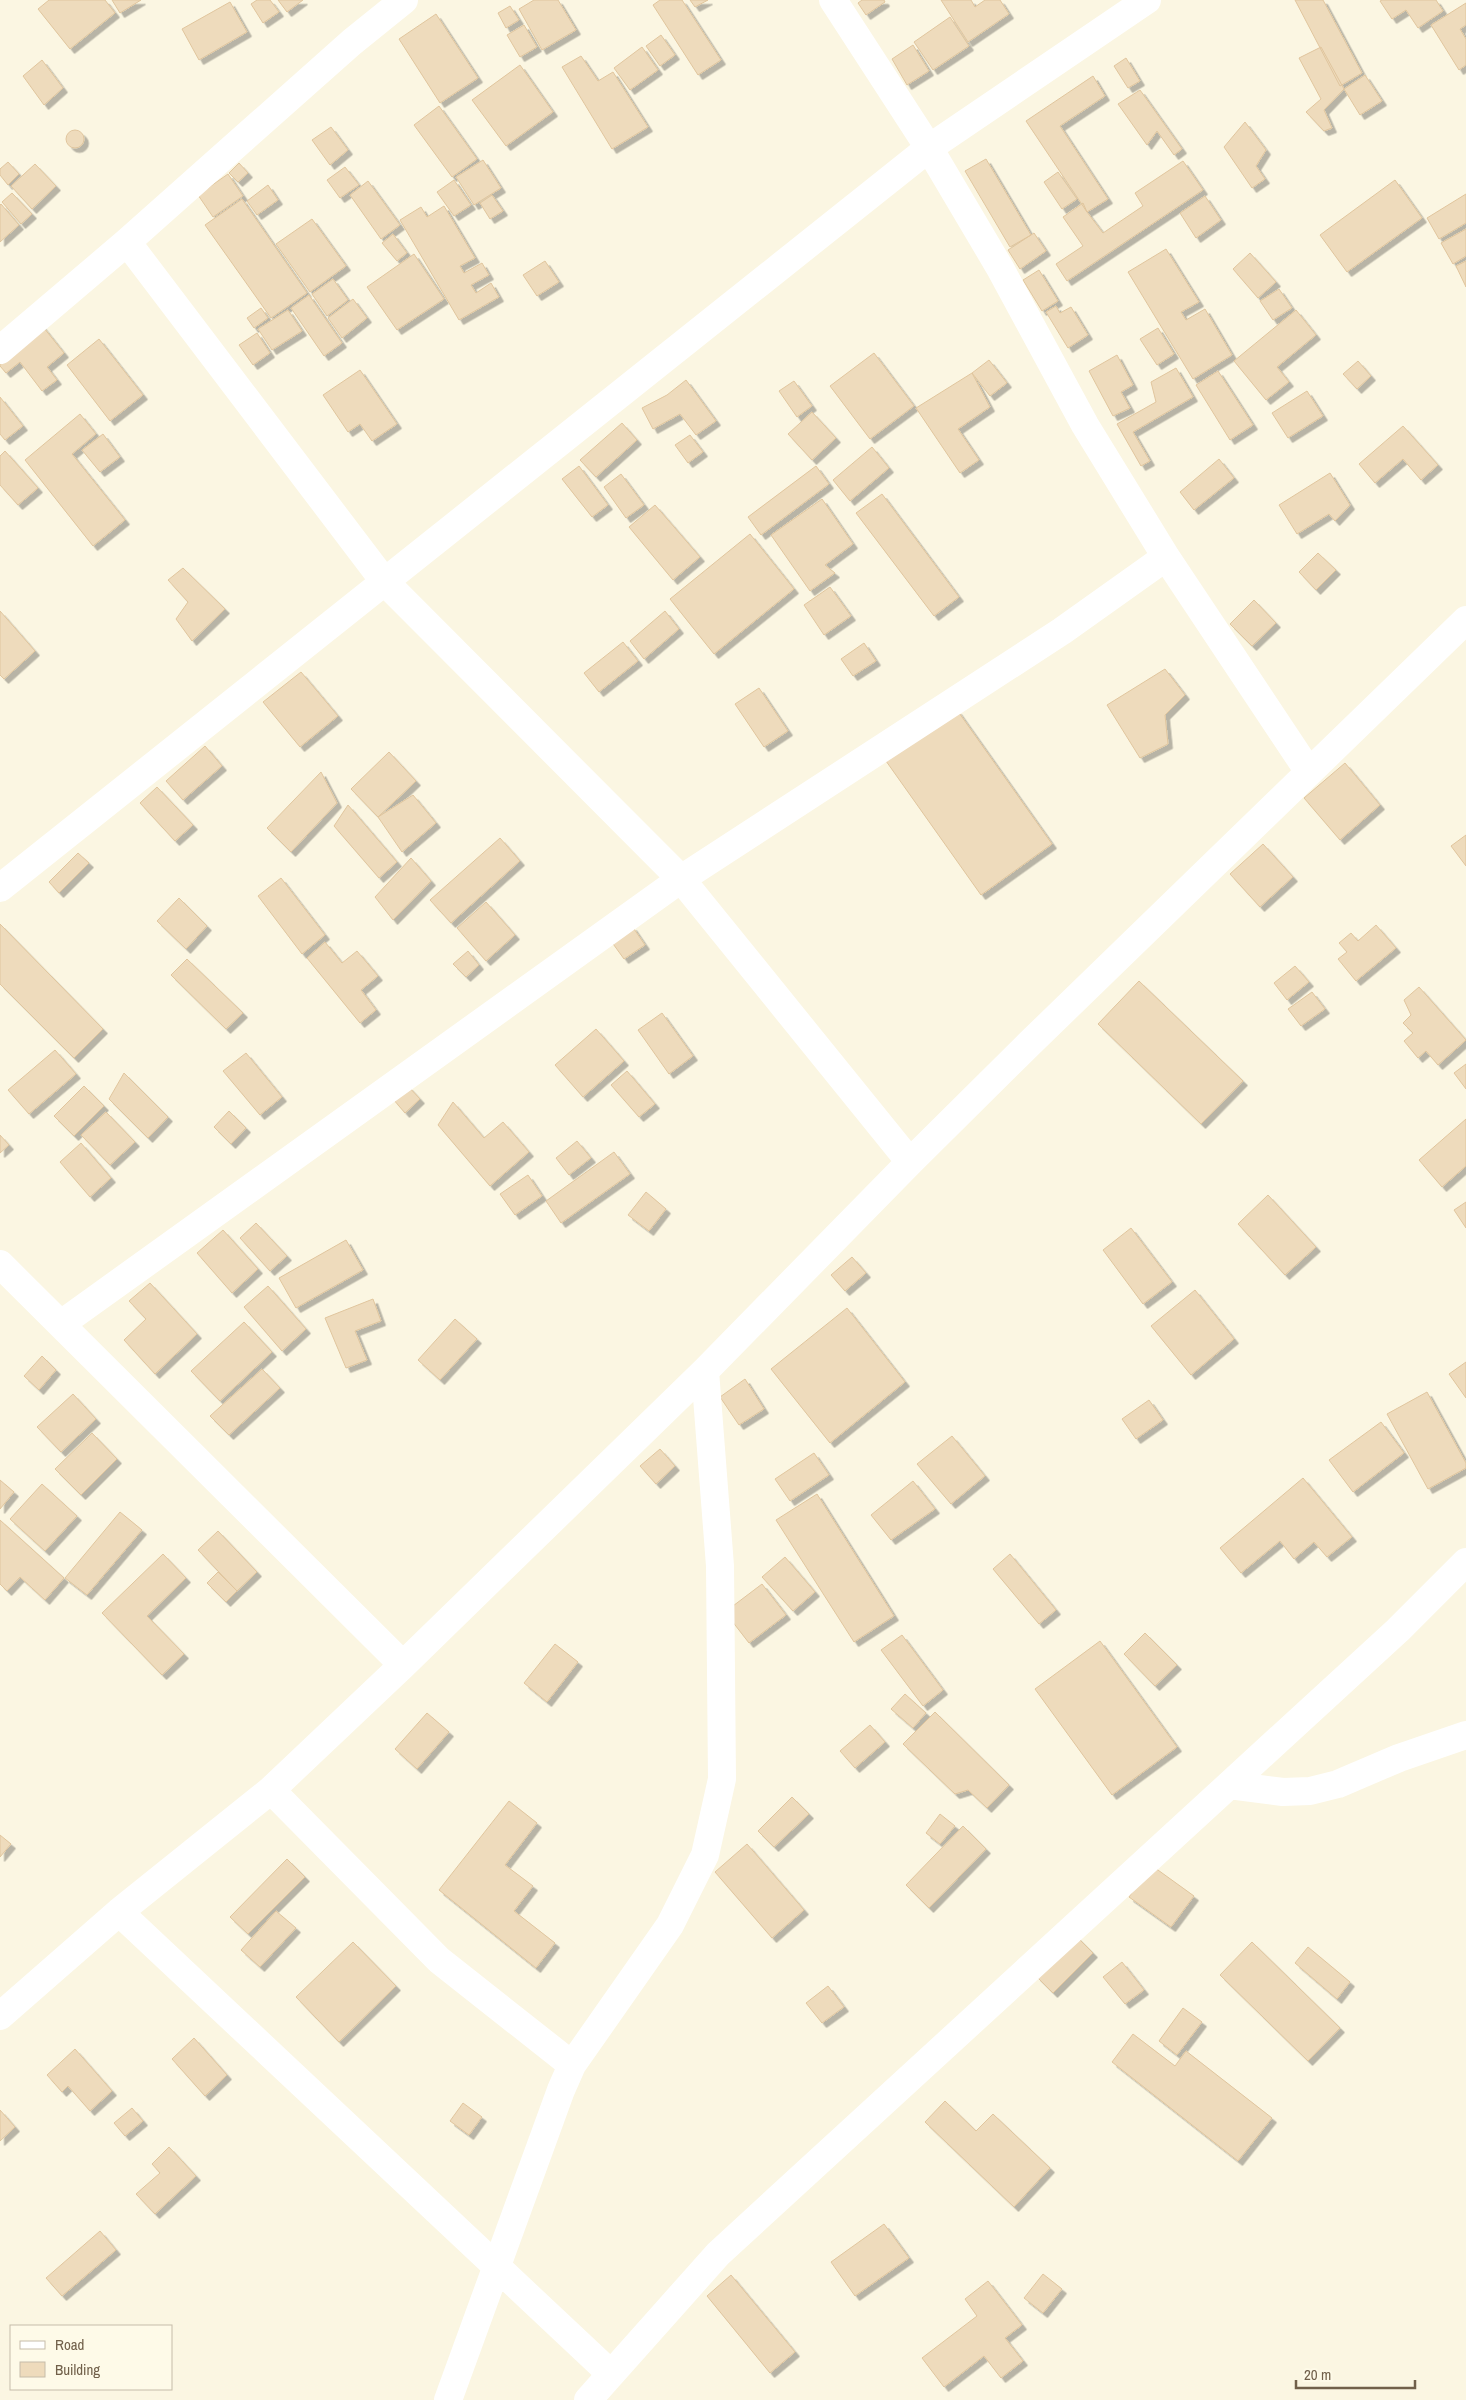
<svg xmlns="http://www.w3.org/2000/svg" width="1466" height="2400" viewBox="0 0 1466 2400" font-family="'Archivo Narrow',sans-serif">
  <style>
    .building { fill: #eedbbc; stroke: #e0c59d; filter: url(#shadow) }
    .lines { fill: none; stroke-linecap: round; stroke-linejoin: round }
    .minor { stroke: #fff; stroke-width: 28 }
  </style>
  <defs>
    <filter id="shadow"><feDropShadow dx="4.5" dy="4.5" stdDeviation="0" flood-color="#0004"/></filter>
  </defs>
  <rect width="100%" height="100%" fill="#fbf6e2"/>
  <path class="building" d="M49 0H105L115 13 70 49 38 9Z
    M112 0H141L120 13Z
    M257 0H270L279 12 263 23 251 4Z
    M278 0H303L287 12Z
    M534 0H558L576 30 542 50 519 9Z
    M660 0H682L721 60 698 75 653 5Z
    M690 0H708L695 7Z
    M862 0H884L885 2 866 15 858 3Z
    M941 0H971L975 7 985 0H1000L1009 14 968 42Z
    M1295 0H1323L1362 73 1340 86Z
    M1382 0H1436L1443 11 1418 28 1406 10 1392 19 1380 1Z
    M230 2 247 32 199 60 182 29Z
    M1466 3V25L1460 29 1466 39V65L1459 70 1431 25Z
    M510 6 519 20 506 28 498 13Z
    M436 14 478 78 440 103 399 39Z
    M950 17 969 46 933 70 914 42Z
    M524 25 537 47 520 57 507 35Z
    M661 35 675 55 660 66 646 46Z
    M913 45 929 71 907 85 892 59Z
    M642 47 658 70 630 90 614 68Z
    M1321 47 1344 89 1324 110 1332 128 1324 131 1306 112 1321 99 1299 58Z
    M581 56 598 81 613 72 648 127 612 149 562 67Z
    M1126 58 1140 81 1128 88 1114 66Z
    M42 60 63 88 44 105 23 76Z
    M520 65 553 112 506 146 472 100Z
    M1365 75 1382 101 1360 115 1344 89Z
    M1093 76 1105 96 1060 126 1108 199 1087 212 1026 121Z
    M1140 90 1182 149 1174 155 1157 131 1147 145 1118 104Z
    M439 106 477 159 452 177 414 125Z
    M1245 122 1266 150 1256 166 1265 179 1252 188 1224 147Z
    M331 127 348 150 330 165 312 140Z
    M66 139a9 9 0 1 1 18 0a9 9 0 1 1-18 0Z
    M986 159 1031 235 1010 247 965 171Z
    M483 160 501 188 474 205 456 177Z
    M1183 161 1203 190 1067 281 1056 264 1083 246 1063 217 1083 203 1087 212 1103 233 1143 206 1135 193Z
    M8 162 19 174 8 185 0 175V169Z
    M239 163 248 173 238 182 229 173Z
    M35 164 56 186 32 209 11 186Z
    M345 167 359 185 340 198 327 180Z
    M1058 172 1077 199 1062 209 1044 182Z
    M228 174 243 196 213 217 198 195Z
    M454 180 471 205 454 216 437 192Z
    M1395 180 1422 218 1347 272 1320 235Z
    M368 181 400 225 381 239 350 195Z
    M268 185 278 200 257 215 247 201Z
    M12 193 32 214 21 224 2 202Z
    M1466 194V223L1439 239 1427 218Z
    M492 195 503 211 490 219 480 203Z
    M1205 196 1221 220 1196 238 1180 213Z
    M242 199 307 293 271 318 205 225Z
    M1 204 19 225 0 242V205Z
    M444 206 475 258 460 266 464 273 482 263 489 275 471 285 476 293 491 283 499 297 459 320 400 220 421 207 427 217Z
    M312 219 346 266 310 292 276 244Z
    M1466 229V256L1453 264 1441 243Z
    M1034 233 1046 251 1020 269 1008 250Z
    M393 234 407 253 397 261 382 243Z
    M1166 249 1199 302 1181 312 1186 320 1205 309 1232 355 1193 379 1128 272Z
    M1250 253 1276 282 1258 298 1233 269Z
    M414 254 444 299 397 330 367 287Z
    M545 261 559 282 537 296 523 275Z
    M1466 261V287L1456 266Z
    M1039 270 1058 301 1042 311 1023 280Z
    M333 279 348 300 327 316 312 294Z
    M1279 289 1292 308 1273 320 1260 301Z
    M309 295 342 343 324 356 291 308Z
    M353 299 367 318 342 338 328 318Z
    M1056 306 1060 313 1071 307 1088 335 1068 348 1046 312Z
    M261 308 268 318 254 328 247 318Z
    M288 310 302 331 272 350 258 329Z
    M1296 310 1316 335 1277 367 1289 382 1266 400 1234 361Z
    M40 323 64 353 47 367 57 380 42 391 20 362 6 373 0 366V353Z
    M1158 328 1174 354 1157 365 1140 339Z
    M257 333 270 353 253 365 239 345Z
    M99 339 143 395 110 421 67 365Z
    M874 353 914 406 870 439 830 386Z
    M1117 355 1133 385 1121 392 1130 408 1113 416 1089 371Z
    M989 360 1007 383 990 396 972 373Z
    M1358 361 1371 376 1357 389 1343 374Z
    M1176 368 1193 397 1133 432 1150 461 1141 466 1117 424 1156 402 1151 382Z
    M360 370 397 424 372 441 360 424 348 432 323 395Z
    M1218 371 1253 425 1230 440 1196 385Z
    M972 373 990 407 958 429 979 460 960 473 916 408Z
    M686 380 716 421 696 435 680 414 653 429 642 408 667 395Z
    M794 381 812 406 797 417 779 391Z
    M1307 391 1323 416 1288 438 1272 413Z
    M0 397 23 426 5 440 0 434Z
    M812 412 836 438 812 460 788 434Z
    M80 414 96 434 72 454 125 520 93 546 25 460Z
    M622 423 637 440 596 477 580 460Z
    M1403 426 1438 465 1421 480 1403 459 1375 483 1359 464Z
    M103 434 120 457 100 472 82 450Z
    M690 435 703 452 688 463 675 445Z
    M872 447 889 468 850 501 833 480Z
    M5 451 38 488 18 505 0 485V456Z
    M1219 459 1234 478 1194 510 1180 492Z
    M579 466 608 505 592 517 562 479Z
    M816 466 829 484 761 535 748 517Z
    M1330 473 1350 505 1335 521 1329 514 1297 534 1279 505Z
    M621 474 644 505 626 518 604 487Z
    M882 494 959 597 934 616 856 513Z
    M822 499 853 544 825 565 835 573 810 591 771 535Z
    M655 505 700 557 673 580 629 527Z
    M750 534 794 589 714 654 670 599Z
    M1318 553 1336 570 1316 590 1299 572Z
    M183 568 225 609 192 641 176 619 188 602 168 580Z
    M830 587 851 616 824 635 804 605Z
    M1254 600 1276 623 1252 646 1230 624Z
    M0 611 35 651 4 679 0 675Z
    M665 611 679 629 644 659 630 641Z
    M623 642 638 661 599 692 584 673Z
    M864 643 876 661 853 676 841 659Z
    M1165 669 1185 695 1165 715 1168 744 1140 758 1107 705Z
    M301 672 338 716 300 747 263 702Z
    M759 688 788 731 764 747 735 704Z
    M957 710 1052 844 981 895 886 761Z
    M205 746 222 766 183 800 166 781Z
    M389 752 416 781 378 817 351 789Z
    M1345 763 1380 805 1340 840 1304 798Z
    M321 772 337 803 291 852 267 828Z
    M157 787 193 825 175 841 140 803Z
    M413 795 436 823 402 852 378 817Z
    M348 805 397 862 379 878 334 826Z
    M1466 835V866L1451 846Z
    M500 838 520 861 451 923 430 900Z
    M1263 844 1293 877 1260 907 1230 874Z
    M78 853 89 863 59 893 49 882Z
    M411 858 431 881 393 920 375 897Z
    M281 878 325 935 302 954 258 896Z
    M179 898 207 926 186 949 157 921Z
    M486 902 515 935 486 961 457 928Z
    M0 924 103 1029 74 1058 0 984Z
    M1376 925 1396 948 1356 981 1338 959 1347 952 1339 943 1351 933 1358 941Z
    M632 926 645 945 624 959 611 941Z
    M325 942 342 963 357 951 378 976 361 990 376 1010 360 1023 307 958Z
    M468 951 479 965 466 977 453 964Z
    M187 959 243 1013 226 1029 171 975Z
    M1295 966 1309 982 1287 1000 1274 983Z
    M1139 981 1243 1081 1201 1124 1098 1024Z
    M1419 987 1466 1040 1438 1065 1426 1051 1418 1058 1404 1041 1413 1033 1403 1023 1411 1015 1404 1000Z
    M1312 992 1325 1009 1301 1026 1288 1009Z
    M662 1013 693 1056 669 1074 638 1030Z
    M596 1029 624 1061 583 1097 555 1065Z
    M55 1050 76 1074 29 1114 8 1090Z
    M246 1053 282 1097 260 1115 223 1071Z
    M1466 1064V1089L1454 1073Z
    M627 1071 655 1104 639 1117 611 1085Z
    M124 1073 168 1117 148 1138 109 1099Z
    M84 1086 104 1106 74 1136 54 1116Z
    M408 1086 420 1099 405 1113 393 1099Z
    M453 1102 484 1138 503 1122 529 1152 490 1186 438 1125Z
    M229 1111 246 1128 231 1144 214 1127Z
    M106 1112 135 1142 110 1165 81 1135Z
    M1466 1119V1166L1442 1187 1419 1160Z
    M0 1135 9 1145 0 1153Z
    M577 1141 591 1158 569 1175 556 1158Z
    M81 1143 111 1178 90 1197 60 1162Z
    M614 1152 630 1174 561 1223 546 1201Z
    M528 1175 542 1196 515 1215 500 1194Z
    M646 1192 666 1209 649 1231 628 1215Z
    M1268 1195 1316 1247 1285 1275 1238 1224Z
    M1466 1202V1228L1454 1210Z
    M256 1223 287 1256 270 1271 240 1238Z
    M1131 1228 1172 1282 1143 1304 1103 1250Z
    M223 1230 258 1269 232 1293 197 1253Z
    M346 1240 363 1270 296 1308 279 1278Z
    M852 1257 866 1273 845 1291 831 1275Z
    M150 1283 197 1334 155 1374 124 1340 146 1319 129 1301Z
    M268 1286 306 1329 282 1351 244 1307Z
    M1195 1290 1234 1339 1191 1375 1151 1326Z
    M373 1299 381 1321 355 1331 367 1360 346 1368 325 1318Z
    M847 1308 905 1382 830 1443 771 1369Z
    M455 1319 477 1339 440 1380 418 1360Z
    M244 1322 272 1352 220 1401 191 1371Z
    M42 1356 56 1370 39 1390 24 1376Z
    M1466 1362V1398L1449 1374Z
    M262 1369 280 1388 229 1435 210 1416Z
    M745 1379 764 1409 739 1425 720 1397Z
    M1427 1392 1466 1463V1468L1428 1489 1387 1414Z
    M73 1394 96 1419 61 1452 37 1427Z
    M1149 1400 1163 1420 1136 1439 1122 1419Z
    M1381 1422 1404 1453 1353 1492 1329 1460Z
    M92 1433 117 1459 81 1495 55 1469Z
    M952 1436 985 1476 951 1504 917 1464Z
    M660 1449 675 1466 656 1484 640 1466Z
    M814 1453 829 1475 790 1501 775 1479Z
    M1303 1478 1352 1537 1327 1557 1314 1542 1294 1559 1280 1541 1241 1573 1220 1548Z
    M0 1480 14 1492 0 1509Z
    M913 1481 935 1509 891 1540 871 1515Z
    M42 1484 77 1516 45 1551 10 1519Z
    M817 1494 894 1616 854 1642 776 1520Z
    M120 1512 142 1530 87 1595 65 1578Z
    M0 1520 64 1578 45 1600 20 1577 7 1591 0 1584Z
    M218 1531 257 1572 237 1591 198 1550Z
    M163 1554 186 1578 147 1616 184 1654 162 1675 102 1613Z
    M1010 1554 1056 1610 1039 1624 993 1569Z
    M785 1557 815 1592 793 1611 762 1577Z
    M218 1572 237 1591 226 1602 207 1583Z
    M762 1584 786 1615 749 1643 725 1612Z
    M1145 1633 1177 1665 1155 1686 1124 1654Z
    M902 1635 943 1690 923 1706 881 1650Z
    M1100 1641 1177 1747 1112 1795 1035 1689Z
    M555 1644 578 1662 547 1702 524 1683Z
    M905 1694 926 1713 913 1728 891 1709Z
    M935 1712 1009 1785 987 1808 968 1790 955 1794 903 1744Z
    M427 1713 449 1732 417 1769 395 1749Z
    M870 1725 885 1742 855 1768 840 1751Z
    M792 1797 809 1814 774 1847 758 1831Z
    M509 1801 537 1823 505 1865 533 1886 514 1911 555 1943 536 1968 439 1890Z
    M940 1814 955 1826 940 1844 926 1833Z
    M963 1826 986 1849 929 1908 906 1885Z
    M0 1835 11 1844 0 1857Z
    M747 1844 804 1910 772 1938 715 1872Z
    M287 1859 305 1877 248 1934 230 1917Z
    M1151 1865 1194 1896 1171 1927 1129 1897Z
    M276 1911 296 1928 260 1967 241 1950Z
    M1076 1936 1093 1953 1053 1993 1036 1976Z
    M353 1942 396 1986 339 2042 296 1997Z
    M1252 1942 1340 2028 1308 2061 1220 1975Z
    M1308 1947 1350 1982 1337 1999 1295 1963Z
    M1122 1962 1144 1990 1125 2004 1103 1977Z
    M828 1986 844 2007 822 2023 806 2003Z
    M1183 2008 1202 2022 1177 2055 1159 2041Z
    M1133 2034 1175 2066 1186 2051 1272 2118 1238 2161 1112 2062Z
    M194 2038 227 2075 205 2096 172 2059Z
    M75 2049 112 2091 90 2111 68 2086 62 2092 47 2075Z
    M945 2101 976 2131 993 2114 1050 2168 1014 2207 925 2122Z
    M463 2103 482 2117 469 2135 450 2121Z
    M132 2108 143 2121 125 2136 114 2123Z
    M0 2110 15 2127 0 2141Z
    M169 2147 196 2176 155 2214 136 2194 160 2173 152 2164Z
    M884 2224 909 2258 855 2296 831 2262Z
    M100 2231 116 2250 62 2296 46 2278Z
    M1043 2274 1062 2289 1043 2313 1024 2298Z
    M731 2275 795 2352 770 2373 707 2296Z
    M988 2281 1022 2325 1005 2338 1023 2361 1001 2378 984 2356 944 2387 922 2358 977 2316 965 2299Z"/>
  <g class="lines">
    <path class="minor" d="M833 0 929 148 1000 268 1085 425 1166 557 1309 772
      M127 242 384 581 681 879 910 1162
      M0 350 127 242 352 42 404 0
      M0 888 929 148 1147 0
      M0 1264 403 1665
      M61 1324 681 879 1062 631 1166 557
      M1229 1785 1283 1792 1310 1791 1338 1784 1399 1758 1466 1735
      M271 1790 439 1960 572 2065
      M119 1912 611 2374
      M0 2016 119 1912 271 1790 403 1665 705 1371 910 1162 1029 1044 1466 620
      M448 2400 561 2090 572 2065 670 1925 705 1855 722 1779 720 1566 705 1371
      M588 2400 718 2254 1398 1630 1466 1562"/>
  </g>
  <rect x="10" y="2325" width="162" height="65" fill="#fefae8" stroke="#c6bca9"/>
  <rect x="20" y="2341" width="25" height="8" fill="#ffffff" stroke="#c6bca9"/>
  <text x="55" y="2350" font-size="15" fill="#71604a">Road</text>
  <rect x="20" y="2362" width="25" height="15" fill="#eedbbc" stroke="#c6bca9"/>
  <text x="55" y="2375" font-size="15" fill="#71604a">Building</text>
  <path d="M1296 2380v8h119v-8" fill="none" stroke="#71604a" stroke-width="2.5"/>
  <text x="1304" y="2380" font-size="15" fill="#71604a" stroke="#fefae8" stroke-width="4" paint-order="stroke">20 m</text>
</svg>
